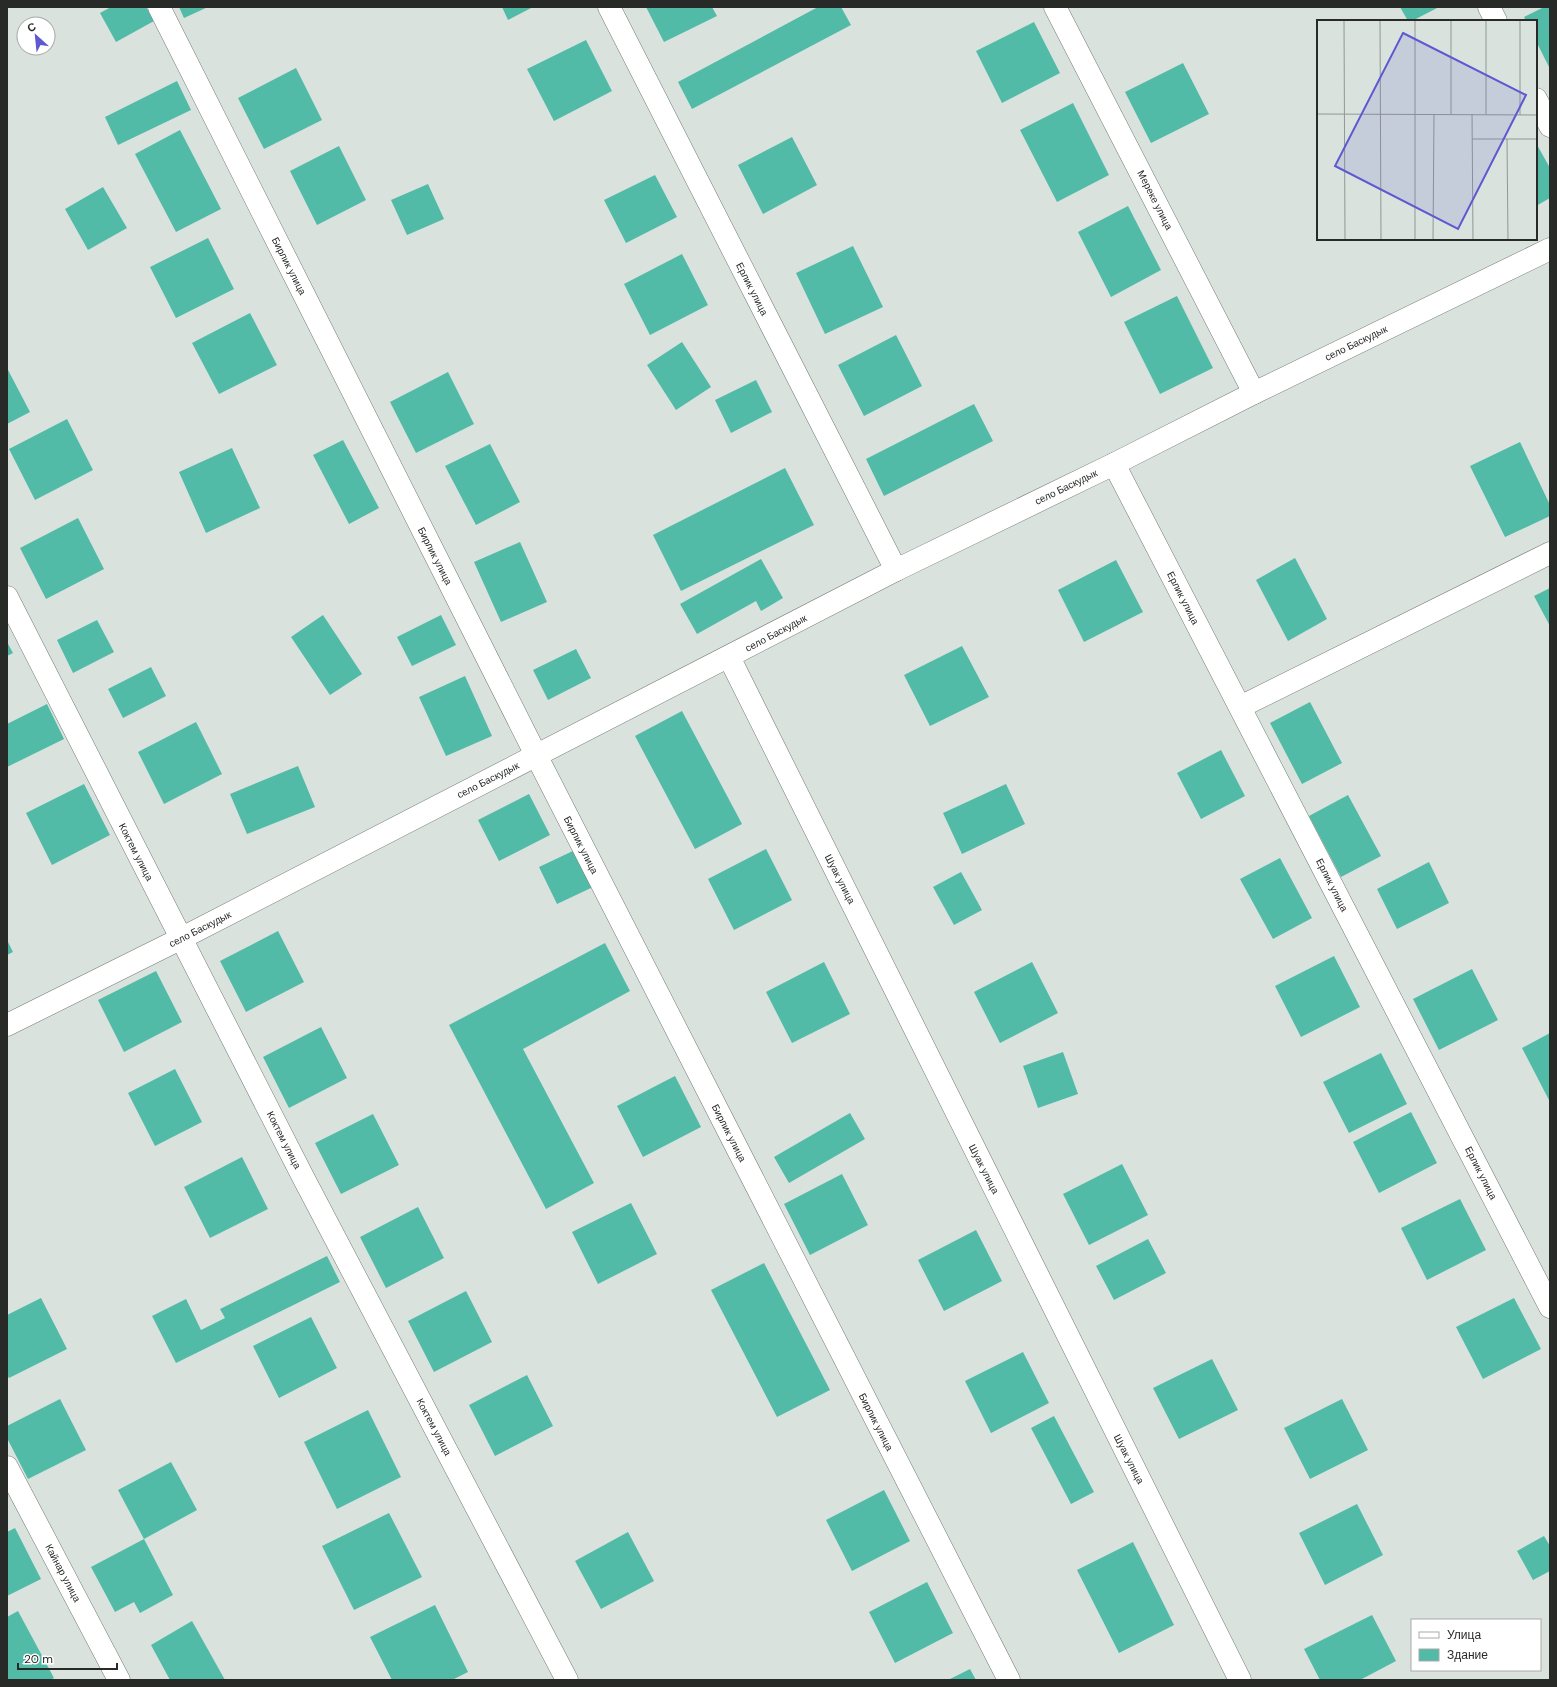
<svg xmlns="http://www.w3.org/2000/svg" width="1557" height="1687" viewBox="0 0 1557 1687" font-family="'DM Sans',sans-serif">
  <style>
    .building { fill: #51bba7 }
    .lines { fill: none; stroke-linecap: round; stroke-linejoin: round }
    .minor-casing { stroke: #757d77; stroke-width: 23 }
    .tertiary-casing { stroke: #757d77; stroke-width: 23 }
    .minor { stroke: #fff; stroke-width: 22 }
    .tertiary { stroke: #fff; stroke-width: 22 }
    .labels { text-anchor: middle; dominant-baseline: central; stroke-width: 3; stroke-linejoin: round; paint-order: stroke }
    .street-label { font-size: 10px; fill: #272a27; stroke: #fff }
    .inset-road { fill: none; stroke: #929894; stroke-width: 1 }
    .view { fill: #5e58d1; fill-opacity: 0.15; stroke: #5e58d1; stroke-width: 2 }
    .inset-edge { fill: none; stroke: #272a27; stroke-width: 2 }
  </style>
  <rect width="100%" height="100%" fill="#d9e2dc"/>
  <path class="building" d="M111 7H146L154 21 116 42 100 13Z
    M179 7H208L184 18Z
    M502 7H533L508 20Z
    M646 7H712L717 16 664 42Z
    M818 7H841L851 25 692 109 678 82Z
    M1400 7H1439L1412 21H1408Z
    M1544 7H1550V69L1536 41V21H1526L1524 17Z
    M1034 22 1060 73 1002 103 976 51Z
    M586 40 612 91 554 121 527 69Z
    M1183 63 1209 114 1151 143 1125 92Z
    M296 68 322 120 264 149 238 98Z
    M177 81 191 110 118 145 105 117Z
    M1073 103 1109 175 1057 202 1020 130Z
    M180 130 221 209 176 232 135 154Z
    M792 137 817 185 763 214 738 165Z
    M1536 143 1550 168V198L1536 206Z
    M339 146 366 200 317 225 290 171Z
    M655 175 677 217 626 243 604 200Z
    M428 184 444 219 407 235 391 200Z
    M103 187 127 228 88 250 65 209Z
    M1128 206 1161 270 1111 297 1078 232Z
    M208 238 234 289 176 318 150 267Z
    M853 246 883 307 825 334 796 273Z
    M682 254 708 305 650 335 624 284Z
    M1177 296 1213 368 1160 394 1124 322Z
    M250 313 277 365 219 394 192 343Z
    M896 335 922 386 864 416 838 365Z
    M682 342 711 387 676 410 647 365Z
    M7 368 30 412 7 424Z
    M448 372 474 424 416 453 390 402Z
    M756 380 772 412 731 433 715 400Z
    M974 404 993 441 884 496 866 459Z
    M67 419 93 470 35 500 9 449Z
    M343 440 379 508 349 524 313 455Z
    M1520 442 1550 505V516L1505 537 1470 466Z
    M490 444 520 502 476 525 445 466Z
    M232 448 260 508 206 533 179 472Z
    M785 468 814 525 681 591 653 535Z
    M78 518 104 569 46 599 20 548Z
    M520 542 547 602 501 622 474 562Z
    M1295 558 1327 619 1288 641 1256 580Z
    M761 559 783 598 761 611 756 601 697 634 680 604Z
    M1116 560 1143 612 1084 642 1058 590Z
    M1550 588V626L1534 596Z
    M323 615 362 674 330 695 291 637Z
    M441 615 456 645 412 666 397 637Z
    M97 620 114 652 73 673 57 640Z
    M7 642 13 653 7 656Z
    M962 646 989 697 930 726 904 675Z
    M576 649 591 678 548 700 533 670Z
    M151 667 166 696 123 718 108 689Z
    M465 676 492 736 446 756 419 697Z
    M1310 702 1342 763 1302 784 1270 723Z
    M47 704 64 739 7 767V724Z
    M682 711 742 824 695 849 635 736Z
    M196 722 222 774 164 804 138 752Z
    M1221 750 1245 796 1201 819 1177 773Z
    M298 766 315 807 247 834 230 794Z
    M84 784 110 835 52 865 26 813Z
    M1006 784 1025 824 962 854 943 813Z
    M529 794 550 835 499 861 478 820Z
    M1348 795 1381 856 1341 877 1309 816Z
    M766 849 792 900 734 930 708 879Z
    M575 850 593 887 557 904 539 867Z
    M1280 858 1312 918 1273 939 1240 879Z
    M1429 862 1449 903 1397 929 1377 889Z
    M961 872 982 910 954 925 933 887Z
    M278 931 304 982 246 1012 220 961Z
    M7 940 13 952 7 955Z
    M605 943 630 991 523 1049 594 1183 546 1209 449 1025Z
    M1334 956 1360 1007 1301 1037 1275 986Z
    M824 962 850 1014 792 1043 766 992Z
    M1032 962 1058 1013 1000 1043 974 992Z
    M1472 969 1498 1020 1439 1050 1413 999Z
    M156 971 182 1022 124 1052 98 1000Z
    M321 1027 347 1078 289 1108 263 1057Z
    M1550 1033V1102L1522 1048Z
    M1063 1052 1078 1094 1038 1108 1023 1066Z
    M1381 1053 1407 1104 1349 1133 1323 1082Z
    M175 1069 202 1122 155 1146 128 1093Z
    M675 1076 701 1127 643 1157 617 1106Z
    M1411 1112 1437 1163 1379 1193 1353 1142Z
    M850 1113 865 1139 789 1183 774 1157Z
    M373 1114 399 1165 341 1194 315 1143Z
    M242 1157 268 1209 210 1238 184 1187Z
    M1122 1164 1148 1215 1089 1245 1063 1194Z
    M842 1174 868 1225 810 1255 784 1204Z
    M1460 1199 1486 1250 1427 1280 1401 1228Z
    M631 1203 657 1254 598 1284 572 1232Z
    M418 1207 444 1258 386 1288 360 1237Z
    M976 1230 1002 1281 944 1311 918 1260Z
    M1148 1239 1166 1273 1114 1300 1096 1266Z
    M327 1256 340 1282 176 1363 152 1316 186 1299 201 1330 225 1318 220 1309Z
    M764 1263 830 1390 777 1417 711 1290Z
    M466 1291 492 1342 434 1372 408 1321Z
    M41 1298 67 1349 9 1378 7 1375V1315Z
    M1514 1298 1541 1349 1483 1379 1456 1327Z
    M311 1317 337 1368 279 1398 253 1346Z
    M1023 1352 1049 1403 991 1433 965 1381Z
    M1212 1359 1238 1410 1179 1439 1153 1388Z
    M527 1375 553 1426 495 1456 469 1405Z
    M60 1399 86 1450 28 1479 7 1438V1426Z
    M1342 1399 1368 1450 1310 1479 1284 1428Z
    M368 1410 401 1477 337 1509 304 1442Z
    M1054 1416 1094 1492 1071 1504 1031 1428Z
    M171 1462 197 1510 144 1539 173 1595 140 1613 134 1602 115 1612 91 1567 144 1539 118 1490Z
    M884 1490 910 1541 852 1571 826 1520Z
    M1357 1504 1383 1555 1325 1585 1299 1533Z
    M389 1513 422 1577 354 1610 322 1546Z
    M15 1528 41 1579 7 1596V1532Z
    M628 1532 654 1581 601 1609 575 1561Z
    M1544 1536 1550 1546V1571L1533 1580 1517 1551Z
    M1133 1542 1174 1625 1119 1653 1077 1570Z
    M927 1582 953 1633 895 1663 869 1612Z
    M435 1605 468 1672 452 1680H392L370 1637Z
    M18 1611 54 1678 50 1680H7V1617Z
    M1372 1615 1396 1661 1360 1680H1320L1304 1649Z
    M192 1621 225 1680H170L151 1645Z
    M970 1669 976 1680H948Z"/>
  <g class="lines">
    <defs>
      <path id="minor" d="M159 7 536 755 1009 1680
        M609 7 896 570
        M1055 7 1254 393
        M1489 7 1496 21
        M1536 99 1550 126
        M1114 464 1550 1307
        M7 597 303 1177 567 1680
        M1240 707 1550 553
        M7 1467 119 1680"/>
      <path id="tertiary" d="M729 657 1240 1680
        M7 1025 180 939 896 570 1114 464 1254 393 1550 249"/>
    </defs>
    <use href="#minor" class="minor-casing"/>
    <use href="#tertiary" class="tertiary-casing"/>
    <use href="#minor" class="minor"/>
    <use href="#tertiary" class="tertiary"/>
  </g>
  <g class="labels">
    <g class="street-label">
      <text transform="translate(1155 200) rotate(63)">Мереке улица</text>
      <text transform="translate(289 266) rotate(63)">Бирлик улица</text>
      <text transform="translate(752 289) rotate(63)">Ерлик улица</text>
      <text transform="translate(1356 343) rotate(-26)">село Баскудык</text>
      <text transform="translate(1066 487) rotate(-26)">село Баскудык</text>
      <text transform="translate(435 556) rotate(63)">Бирлик улица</text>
      <text transform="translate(1183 598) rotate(63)">Ерлик улица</text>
      <text transform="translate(776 633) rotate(-28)">село Баскудык</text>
      <text transform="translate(488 780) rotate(-27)">село Баскудык</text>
      <text transform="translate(581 845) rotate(63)">Бирлик улица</text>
      <text transform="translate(136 852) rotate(63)">Коктем улица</text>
      <text transform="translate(840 879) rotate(63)">Шуак улица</text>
      <text transform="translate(1332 885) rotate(63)">Ерлик улица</text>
      <text transform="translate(200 929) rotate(-27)">село Баскудык</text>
      <text transform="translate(729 1133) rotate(63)">Бирлик улица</text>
      <text transform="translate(284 1140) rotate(63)">Коктем улица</text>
      <text transform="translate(984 1169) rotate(63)">Шуак улица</text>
      <text transform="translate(1481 1173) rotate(63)">Ерлик улица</text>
      <text transform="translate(876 1422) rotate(63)">Бирлик улица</text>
      <text transform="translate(434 1427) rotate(62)">Коктем улица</text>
      <text transform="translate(1129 1459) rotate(63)">Шуак улица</text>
      <text transform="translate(63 1573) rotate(62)">Кайнар улица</text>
    </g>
  </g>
  <g transform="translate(1317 20)">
    <rect width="220" height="220" fill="#d9e2dc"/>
    <path class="inset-road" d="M27 0 28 220M63 0 64 220M134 0V94M169 0V94M203 0V95M0 94 220 95M155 94 156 220M155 119H220M190 119 191 220M98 220V0M116 220 117 94"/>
    <path class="view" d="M86 13 209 75 141 209 18 146Z"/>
    <rect width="220" height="220" class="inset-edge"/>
  </g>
  <rect width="1557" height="1687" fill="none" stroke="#272a27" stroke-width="16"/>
  <rect x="1411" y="1619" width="130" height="52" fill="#ffffff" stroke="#a9aaa9"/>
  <rect x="1419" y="1632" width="20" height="6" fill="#ffffff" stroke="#a9aaa9"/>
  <text x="1447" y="1639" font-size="12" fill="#272a27">Улица</text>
  <rect x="1419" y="1649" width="20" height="12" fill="#51bba7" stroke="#a9aaa9"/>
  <text x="1447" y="1659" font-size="12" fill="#272a27">Здание</text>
  <g transform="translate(36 36) rotate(333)"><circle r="19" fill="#ffffff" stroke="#a9aaa9"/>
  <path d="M0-3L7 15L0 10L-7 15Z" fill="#5e58d1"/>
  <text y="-6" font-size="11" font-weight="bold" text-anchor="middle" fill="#272a27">С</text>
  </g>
  <path d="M18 1663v6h99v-6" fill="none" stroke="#272a27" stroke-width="2"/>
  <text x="24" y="1663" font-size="12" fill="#272a27" stroke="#ffffff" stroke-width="3" paint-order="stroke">20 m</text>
</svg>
